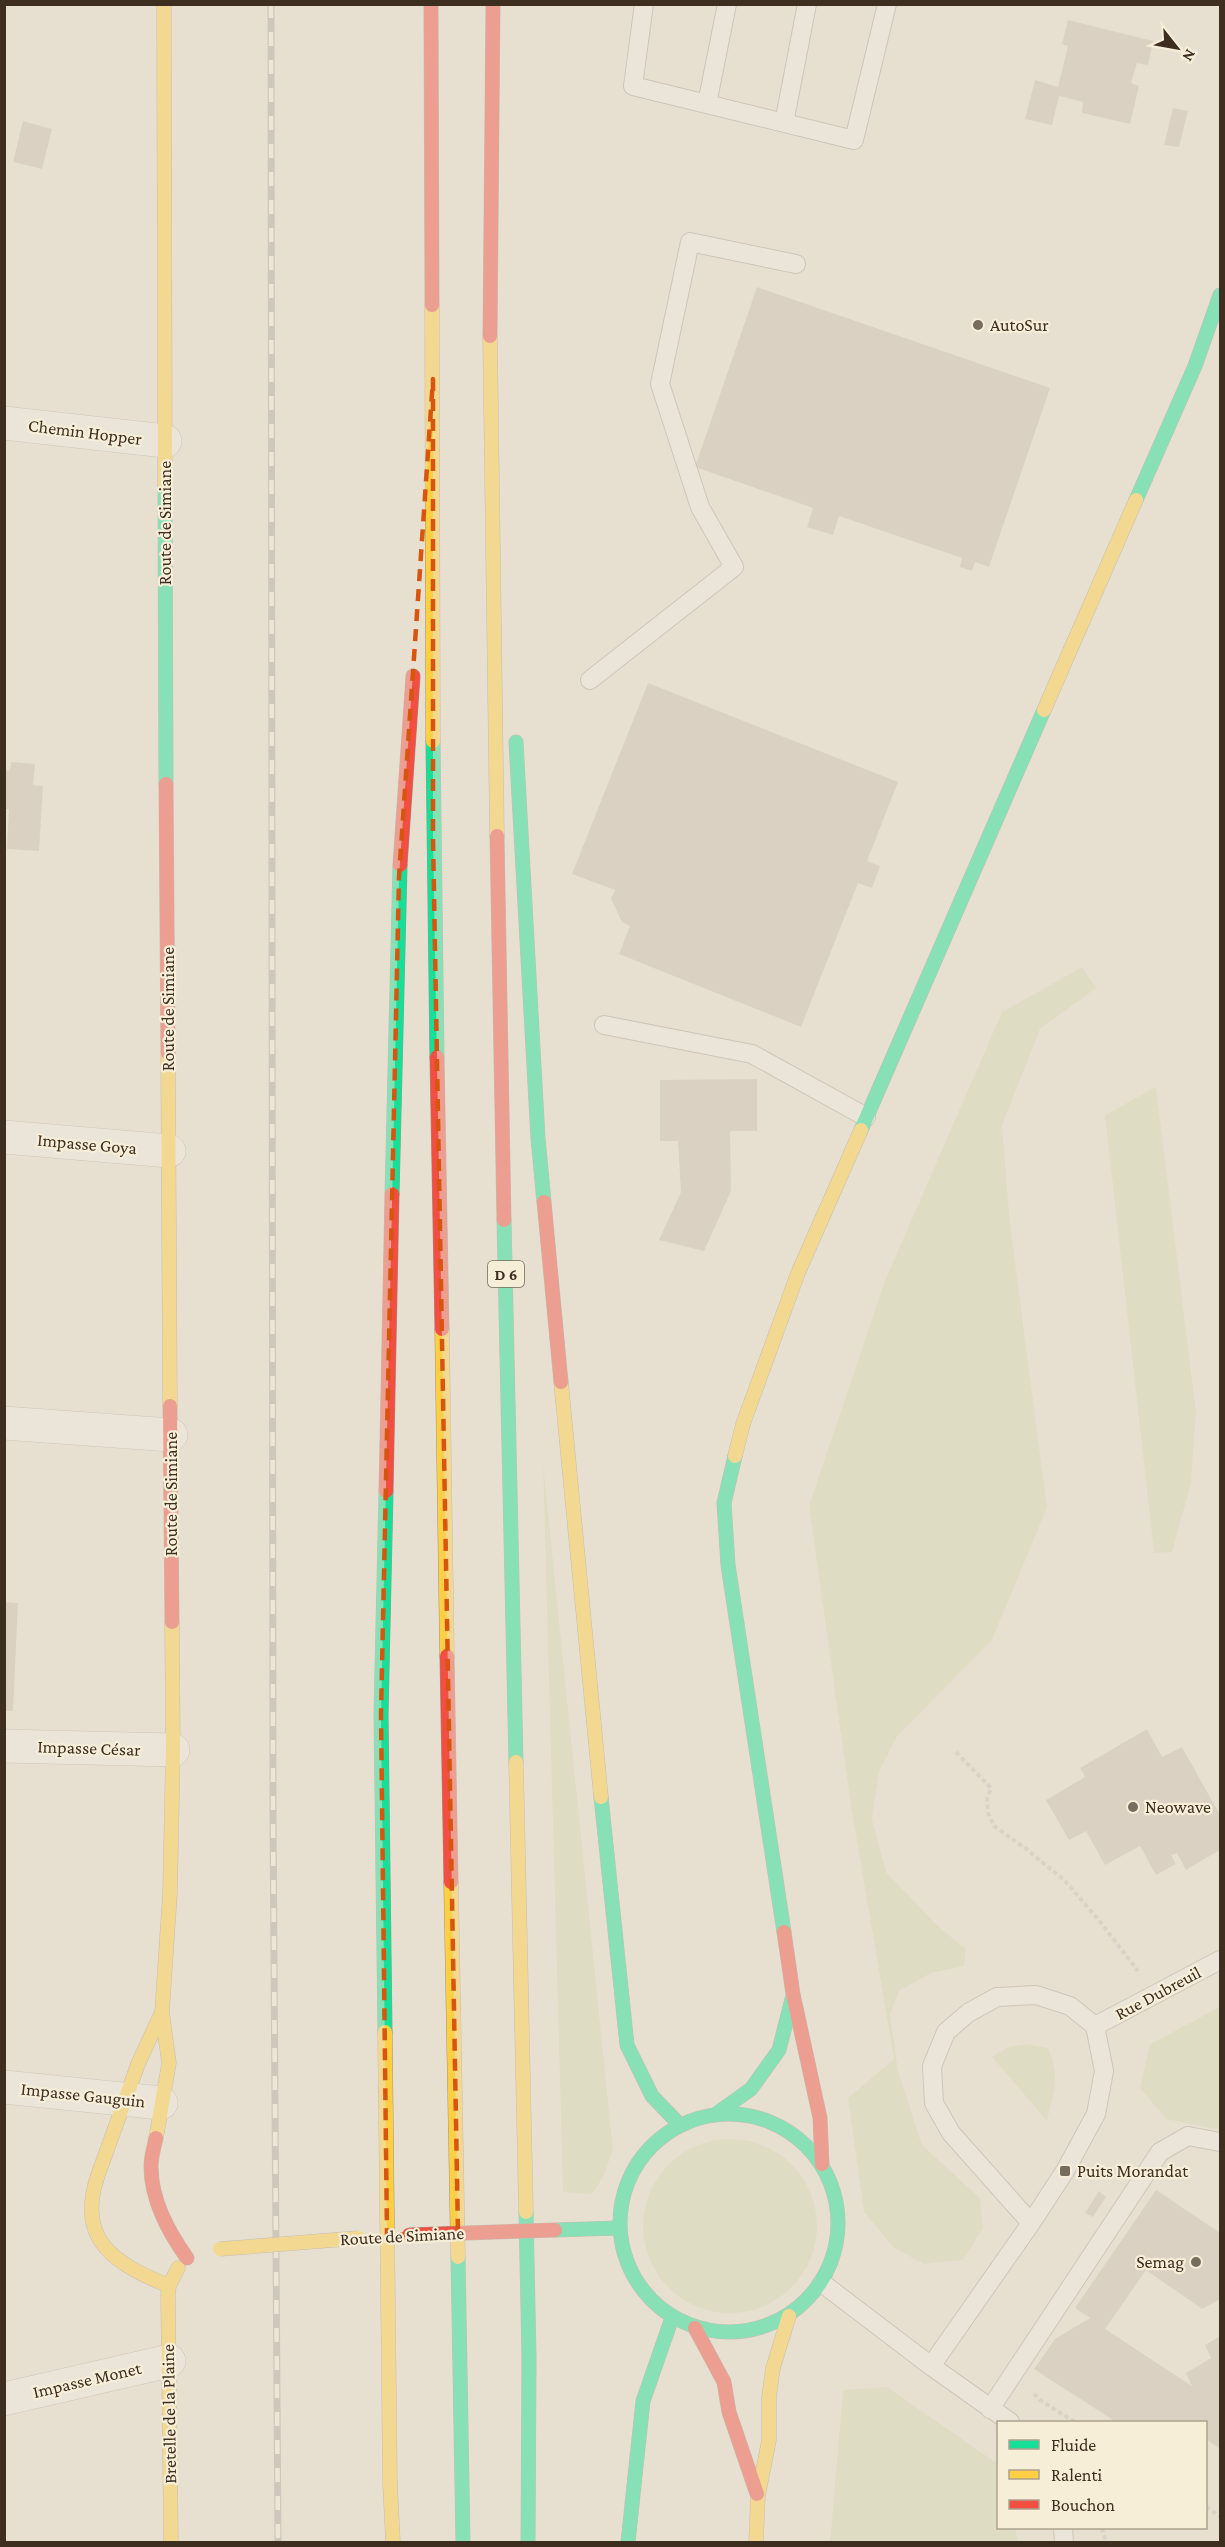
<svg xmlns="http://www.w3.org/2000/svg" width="1225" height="2547" viewBox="0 0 1225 2547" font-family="'Crimson Pro',serif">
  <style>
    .green { fill: #d6d7b3 }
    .building { fill: #cbbfb2 }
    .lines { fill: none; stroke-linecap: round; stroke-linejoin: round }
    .lane-casing { stroke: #ada599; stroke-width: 20 }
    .street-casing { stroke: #ada599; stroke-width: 34 }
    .fast-casing { stroke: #9c958a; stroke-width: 15 }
    .slow-casing { stroke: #9c958a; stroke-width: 15 }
    .jam-casing { stroke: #9c958a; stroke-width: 15 }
    .path { stroke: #c8c2b9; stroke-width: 4; stroke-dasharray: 4.5 3; stroke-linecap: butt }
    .lane { stroke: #efebe3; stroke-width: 18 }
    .street { stroke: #efebe3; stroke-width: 33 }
    .fast { stroke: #16e098; stroke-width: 14 }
    .slow { stroke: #ffcf43; stroke-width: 14 }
    .jam { stroke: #f24e42; stroke-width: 14 }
    .rail-casing { stroke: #afaaa2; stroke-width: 7 }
    .rail { stroke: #f7eed8; stroke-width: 4.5; stroke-dasharray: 14; stroke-linecap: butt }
    .slow-bridge-casing { stroke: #9c958a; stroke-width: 15; stroke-linecap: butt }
    .jam-bridge-casing { stroke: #9c958a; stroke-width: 15; stroke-linecap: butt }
    .slow-bridge { stroke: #ffcf43; stroke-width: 14 }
    .jam-bridge { stroke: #f24e42; stroke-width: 14 }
    .marked { fill: none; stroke: #d7550e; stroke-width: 4.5; stroke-dasharray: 12 8; stroke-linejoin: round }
    .poi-dot { fill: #786c5e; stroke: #f7eed8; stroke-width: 2 }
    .labels { text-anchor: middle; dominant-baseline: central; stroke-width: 4.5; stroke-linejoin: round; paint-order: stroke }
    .shield { fill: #f7eed8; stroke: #756857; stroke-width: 1.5 }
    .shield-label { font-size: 16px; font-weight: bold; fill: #3d2e20 }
    .poi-label { font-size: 18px; fill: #3d2e20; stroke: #f7eed8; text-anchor: start }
    .street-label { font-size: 18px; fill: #3d2e20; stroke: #f7eed8 }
  </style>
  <rect width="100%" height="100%" fill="#e7e0d1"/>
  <path class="green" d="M1082 967 1096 988 1040 1029 1002 1125 1010 1223 1047 1508 992 1640 897 1736 879 1772 872 1819 886 1872 940 1928 966 1949 964 1966 931 1973 899 1991 890 2015 898 2071 922 2145 980 2198 983 2228 963 2260 924 2264 894 2248 864 2212 848 2098 894 2059 851 1806 809 1506 884 1283 1002 1012Z
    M1156 1087 1196 1411 1191 1483 1172 1552 1154 1553 1105 1115Z
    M543 1463 613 2150 603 2177 592 2194 563 2192Z
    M1220 2007V2130L1166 2119 1140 2088 1150 2044Z
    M1027 2044 1048 2048C1061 2075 1053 2094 1047 2121L992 2057 1008 2047Z
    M643 2226a87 87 0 1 1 174 0a87 87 0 1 1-174 0Z
    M887 2387 998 2464V2528H1015L1018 2542H830L843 2390Z"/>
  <path class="building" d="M1068 20 1153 41 1148 65 1137 63 1131 83 1139 86 1130 124 1082 113 1083 102 1059 96 1052 125 1025 119 1035 80 1058 87 1068 46 1062 44Z
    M1173 108 1188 111 1179 147 1164 145Z
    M23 121 52 129 42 169 13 162Z
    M757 287 1050 388 989 567 975 562 972 571 960 567 962 558 839 516 833 535 807 527 813 508 695 467Z
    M648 683 898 782 867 861 880 866 872 888 858 883 801 1027 619 954 630 926 622 922 611 899 615 890 572 874Z
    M11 762 35 764 33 785 43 786 39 851 7 849 9 809H4V770L10 771Z
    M757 1079V1131H730L731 1191 704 1251 659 1240 681 1192 678 1141H660V1080Z
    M4 1602 18 1603 13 1711H4Z
    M1147 1729 1162 1757 1182 1747 1220 1815V1850L1186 1870 1177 1853 1171 1855 1176 1864 1156 1875 1140 1846 1105 1865 1086 1831 1069 1840 1046 1800 1085 1777 1080 1768Z
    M1156 2190 1220 2233V2299L1202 2309 1146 2270 1105 2329 1192 2386 1186 2373 1211 2358 1205 2345 1220 2336V2449L1206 2439V2422H1116L1034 2369 1055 2339 1090 2318 1075 2308Z
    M1099 2191 1106 2197 1093 2217 1085 2213Z"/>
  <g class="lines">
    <defs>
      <path id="lane" d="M644 4 633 86 854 140 887 4
        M707 104 727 4
        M784 123 807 4
        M590 680 734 567 700 507 660 384 690 242 796 264
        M604 1025 752 1054 866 1117
        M1095 2026 1220 1960
        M822 2283 931 2366 1031 2223 1065 2171 1096 2114 1104 2071 1095 2026 1070 2006 1036 1995 997 1997 968 2013 946 2032 932 2066 934 2103 951 2133 1031 2223
        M931 2366 1010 2422
        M990 2409 1160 2152 1188 2136 1220 2142
        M1063 2528 1064 2542"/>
      <path id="street" d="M4 423 165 441
        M4 1137 169 1151
        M4 1423 171 1435
        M4 1746 173 1750
        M4 2087 161 2103
        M4 2399 169 2361"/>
      <path id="fast" d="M165 485 166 784
        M1136 500 1195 366 1220 295
        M433 741 437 1057
        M516 742 538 1138 544 1202
        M861 1130 1044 710
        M392 1194 400 865
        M504 1220 516 1762
        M735 1456 724 1503 728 1565 784 1932
        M601 1797 627 2045 652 2096 680 2125
        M385 2032 381 1714 386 1491
        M620 2223a109 109 0 1 1 218 0a109 109 0 1 1-218 0Z
        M716 2114 751 2089 779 2050 792 1999
        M526 2212 529 2357 528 2542
        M555 2230 619 2228
        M458 2257 463 2542
        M628 2542 643 2401 672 2318"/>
      <path id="slow" d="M164 4 165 485
        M432 305 433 741
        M490 336 497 836
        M1044 710 1136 500
        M168 1053 170 1406
        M442 1329 447 1656
        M561 1382 601 1797
        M735 1456 743 1424 798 1273 861 1130
        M516 1762 526 2212
        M451 1882 458 2257
        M162 2012 138 2064 98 2175C75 2241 116 2264 169 2286
        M385 2032 390 2484 393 2542
        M156 2138 169 2063 162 2012 170 1893 173 1750 172 1622
        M171 2542 168 2295 169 2286 178 2268
        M756 2542 758 2496 769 2440V2397L773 2368 789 2316"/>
      <path id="jam" d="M431 4 432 305
        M490 336 493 4
        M166 784 168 1053
        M497 836 504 1220
        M400 865 413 676
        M437 1057 442 1329
        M544 1202 561 1382
        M170 1406 172 1622
        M386 1491 392 1194
        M447 1656 451 1882
        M784 1932 793 1994 820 2118 822 2164
        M156 2138C154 2147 151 2157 151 2166 151 2200 168 2231 187 2258
        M695 2328 724 2382 729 2412 757 2494"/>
    </defs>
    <use href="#lane" class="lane-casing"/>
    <use href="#street" class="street-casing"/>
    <use href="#fast" class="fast-casing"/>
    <use href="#slow" class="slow-casing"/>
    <use href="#jam" class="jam-casing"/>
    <path class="path" d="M956 1752 991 1788 987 1799 988 1813 994 1826 1025 1848 1064 1880 1098 1919 1138 1971
      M1034 2394 1040 2400 1075 2422
      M1206 2507 1220 2516
      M1102 2528 1106 2542"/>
    <use href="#lane" class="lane"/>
    <use href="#street" class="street"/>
    <use href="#fast" class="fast"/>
    <use href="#slow" class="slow"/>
    <use href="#jam" class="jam"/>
    <defs>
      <path id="rail" d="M271 4 273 1813 278 2542"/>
    </defs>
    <use href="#rail" class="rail-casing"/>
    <use href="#rail" class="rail"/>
    <defs>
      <path id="slow-bridge" d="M220 2249 359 2238"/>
      <path id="jam-bridge" d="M409 2235 555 2230"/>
    </defs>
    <use href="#slow-bridge" class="slow-bridge-casing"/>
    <use href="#jam-bridge" class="jam-bridge-casing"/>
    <use href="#slow-bridge" class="slow-bridge"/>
    <use href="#jam-bridge" class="jam-bridge"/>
  </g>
  <path d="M0 0H1225V2547H0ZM433 379V838L458 2233 387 2235 381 1714 399 877Z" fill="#e7e0d1" fill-opacity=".55" fill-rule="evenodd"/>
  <path class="marked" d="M433 379V838L458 2233 387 2235 381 1714 399 877Z"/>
  <g class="poi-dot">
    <circle cx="978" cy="325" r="6"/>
    <circle cx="1133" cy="1807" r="6"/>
    <rect x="1059" y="2165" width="12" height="12" rx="3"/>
    <circle cx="1196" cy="2262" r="6"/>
  </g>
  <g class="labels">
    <rect class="shield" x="488" y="1261" width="36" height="26" rx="4.5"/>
    <g class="shield-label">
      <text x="506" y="1274">D 6</text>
    </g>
    <g class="poi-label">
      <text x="990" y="325">AutoSur</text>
      <text x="1145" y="1807">Neowave</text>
      <text x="1077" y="2171">Puits Morandat</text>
      <text x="1184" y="2262" text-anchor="end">Semag</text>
    </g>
    <g class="street-label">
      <text transform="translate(85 432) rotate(7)">Chemin Hopper</text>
      <text transform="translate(165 523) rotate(-90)">Route de Simiane</text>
      <text transform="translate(168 1009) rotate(-90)">Route de Simiane</text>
      <text transform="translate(87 1144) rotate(5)">Impasse Goya</text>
      <text transform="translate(171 1494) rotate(-90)">Route de Simiane</text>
      <text transform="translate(89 1748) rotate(2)">Impasse César</text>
      <text transform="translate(1158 1993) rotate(-28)">Rue Dubreuil</text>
      <text transform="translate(83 2095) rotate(6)">Impasse Gauguin</text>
      <text transform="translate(402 2236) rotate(-3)">Route de Simiane</text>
      <text transform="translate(87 2380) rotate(-13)">Impasse Monet</text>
      <text transform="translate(169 2414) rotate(-91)">Bretelle de la Plaine</text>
    </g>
  </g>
  <rect width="1225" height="2547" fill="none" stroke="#3d2e20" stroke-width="12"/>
  <rect x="997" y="2421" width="210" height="108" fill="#f7eed8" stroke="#ada18e" stroke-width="1.5"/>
  <rect x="1009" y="2440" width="30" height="9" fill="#16e098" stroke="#ada18e" stroke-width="1.5"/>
  <text x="1051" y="2451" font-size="18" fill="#3d2e20">Fluide</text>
  <rect x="1009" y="2470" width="30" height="9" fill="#ffcf43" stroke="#ada18e" stroke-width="1.5"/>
  <text x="1051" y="2481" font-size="18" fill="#3d2e20">Ralenti</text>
  <rect x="1009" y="2500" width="30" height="9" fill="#f24e42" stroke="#ada18e" stroke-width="1.5"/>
  <text x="1051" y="2511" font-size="18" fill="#3d2e20">Bouchon</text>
  <g transform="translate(1177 48) rotate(121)" stroke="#f7eed8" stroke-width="4.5" paint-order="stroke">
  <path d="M0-4.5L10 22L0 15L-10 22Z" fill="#3d2e20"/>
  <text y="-9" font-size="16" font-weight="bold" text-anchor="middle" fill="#3d2e20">N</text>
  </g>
</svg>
